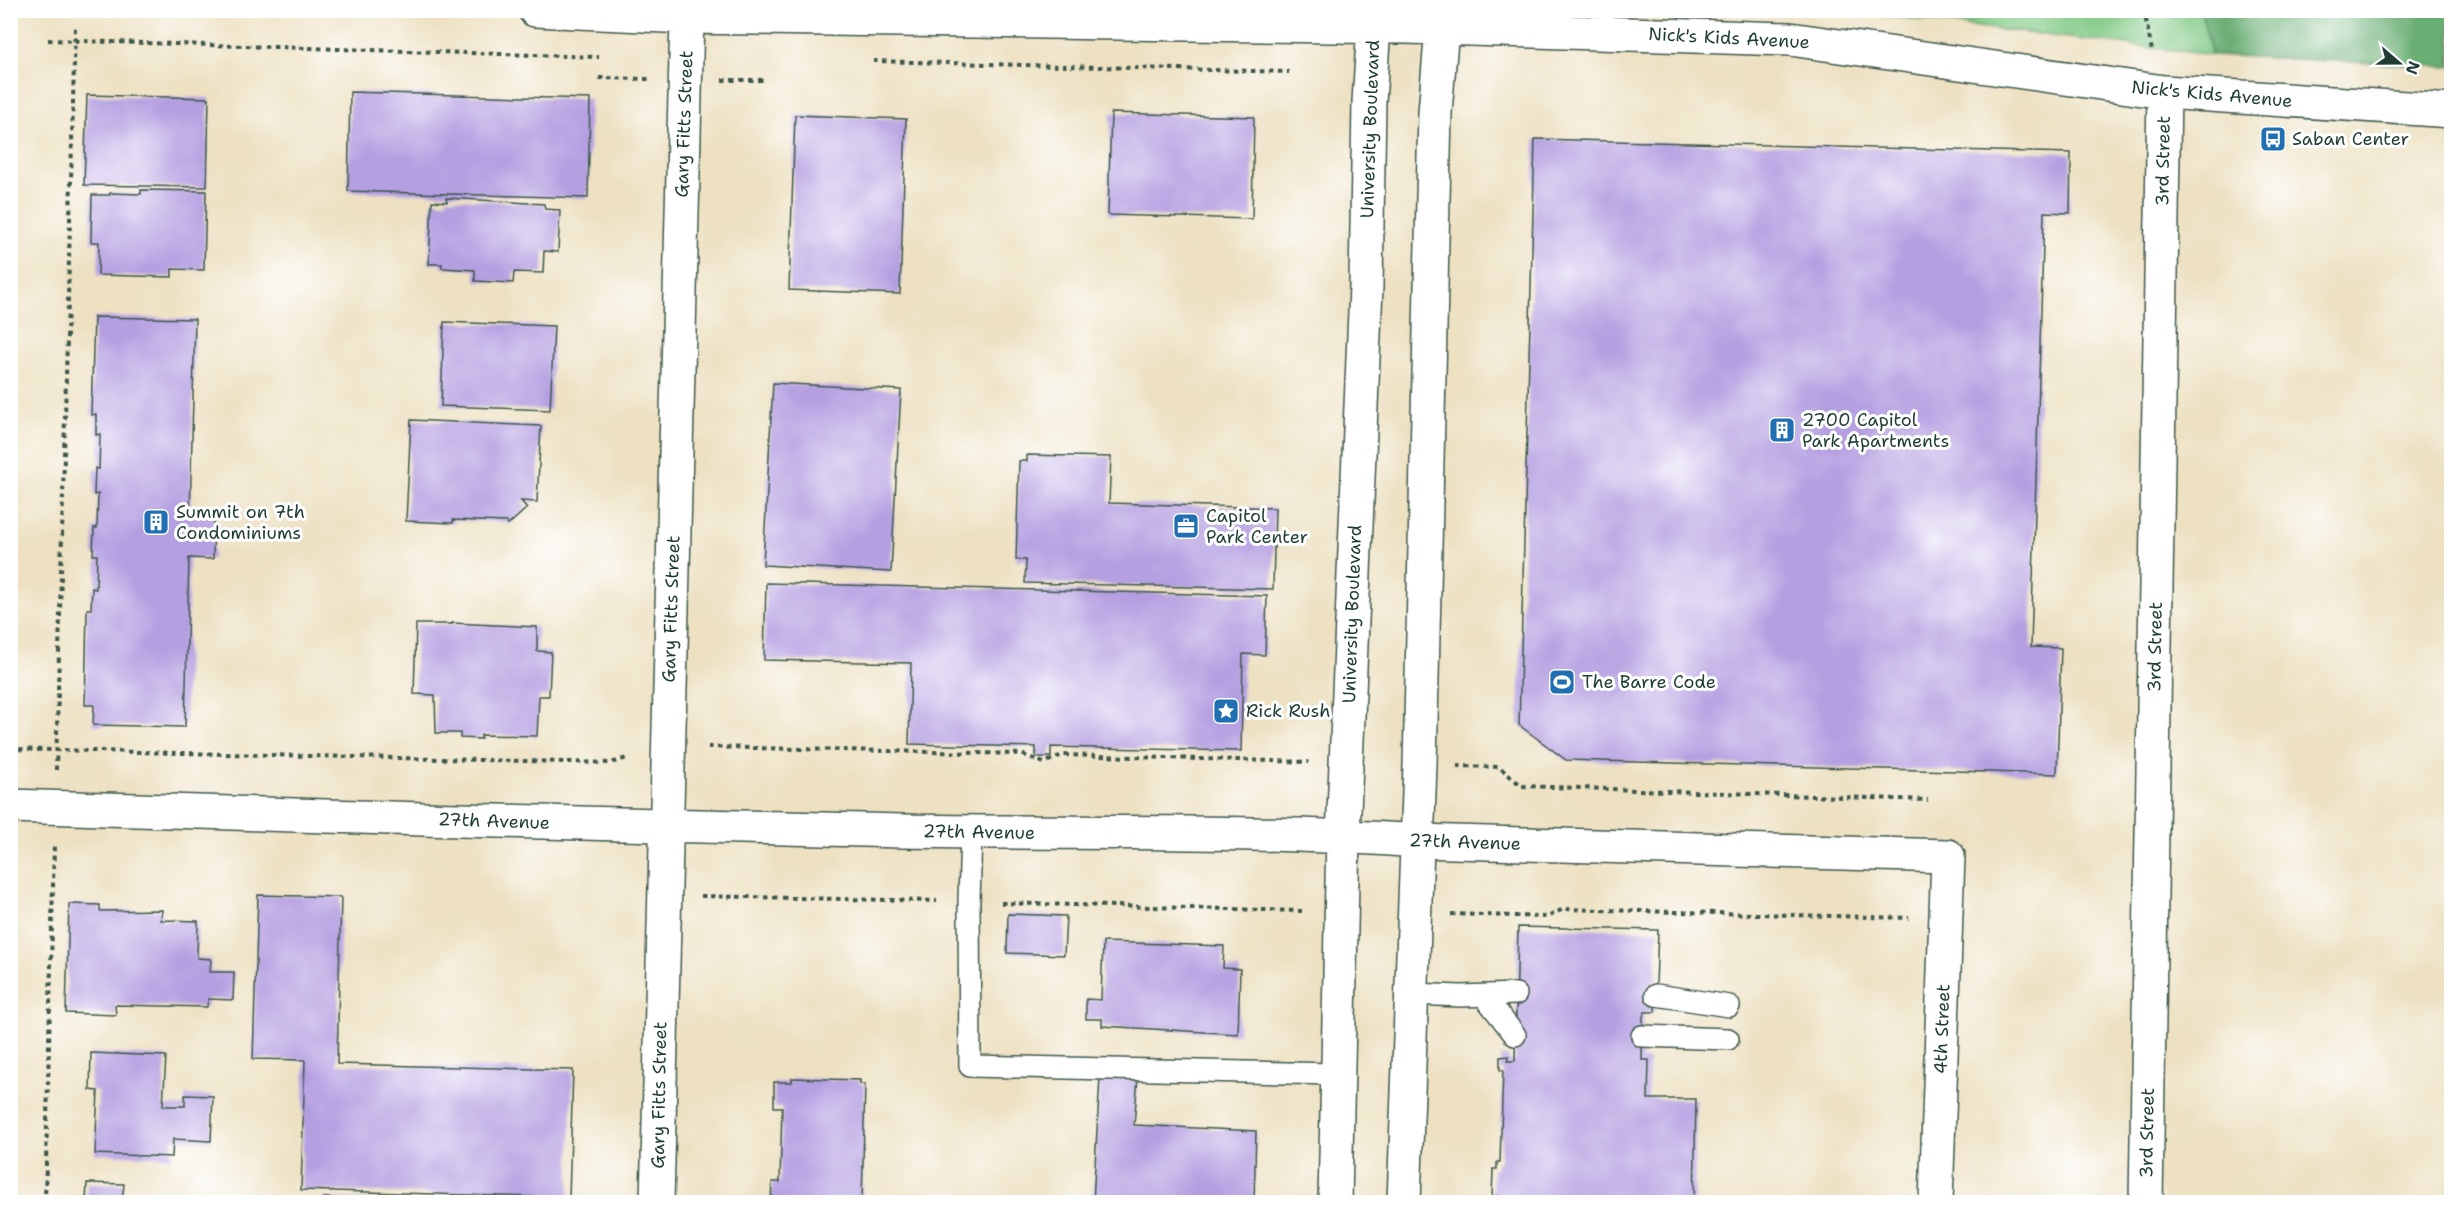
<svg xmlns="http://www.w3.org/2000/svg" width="2462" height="1213" viewBox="0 0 2462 1213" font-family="'Shantell Sans',sans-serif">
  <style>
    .green { fill: #82ca86; stroke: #50845d; stroke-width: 1.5 }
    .forest { fill: #69ae73; stroke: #447654; stroke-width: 1.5 }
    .building { fill: #b49fe1 }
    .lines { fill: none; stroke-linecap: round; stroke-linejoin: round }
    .service-casing { stroke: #3e5649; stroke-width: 24 }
    .minor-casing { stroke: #3e5649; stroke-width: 36 }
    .path { stroke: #3e5649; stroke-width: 4; stroke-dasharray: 4.5 4.5; stroke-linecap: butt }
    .service { stroke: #fff; stroke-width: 21 }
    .minor { stroke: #fff; stroke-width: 33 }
    .labels { text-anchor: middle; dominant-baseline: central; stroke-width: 6; stroke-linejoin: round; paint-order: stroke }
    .street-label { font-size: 18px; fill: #1f3d34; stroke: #fff }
    .poi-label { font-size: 18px; fill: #1f3d34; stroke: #fff; text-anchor: start }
  </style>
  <rect width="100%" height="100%" fill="#fff"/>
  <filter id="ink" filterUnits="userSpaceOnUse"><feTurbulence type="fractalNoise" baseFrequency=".0167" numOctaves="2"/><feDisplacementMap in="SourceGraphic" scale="12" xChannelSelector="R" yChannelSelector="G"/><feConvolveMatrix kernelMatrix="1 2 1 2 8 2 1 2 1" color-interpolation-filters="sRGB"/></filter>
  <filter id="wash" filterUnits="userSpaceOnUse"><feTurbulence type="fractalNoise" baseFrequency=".008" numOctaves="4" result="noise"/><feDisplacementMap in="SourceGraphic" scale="24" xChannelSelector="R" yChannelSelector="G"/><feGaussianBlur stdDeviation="1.35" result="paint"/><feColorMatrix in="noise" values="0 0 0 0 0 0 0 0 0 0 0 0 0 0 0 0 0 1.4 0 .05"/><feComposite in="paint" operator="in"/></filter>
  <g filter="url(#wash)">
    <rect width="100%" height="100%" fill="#ede1c2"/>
    <path class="green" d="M1844 11H2201L2212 55Z"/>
    <path class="forest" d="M2201 11H2451V67L2212 55Z"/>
    <g id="blocks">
      <path class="building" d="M350 92 590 99 588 198 348 191Z
        M87 95 209 98 207 187 84 185Z
        M1111 113 1254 117 1252 219 1108 215Z
        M795 115 906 119 900 294 789 290Z
        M1535 139 2071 153 2070 213 2044 212 2031 647 2061 648 2057 774 1566 760 1519 725Z
        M141 190 206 191 204 270 172 269V277L98 275 99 242H91L92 195H110V193L141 194Z
        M446 198 544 204 545 209 560 210 558 252 544 251 543 273 514 272 513 283 475 281V270L442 268V264H429L432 201 447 202Z
        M94 317 195 319 190 516H214L213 559 189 558 185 727 93 725 94 705H85L87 609H91L92 588 96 589 97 555H93L94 528H97L98 494 94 495 95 468 99 469 100 434 96 435V414L91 415Z
        M444 322 554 326 550 410 441 406Z
        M773 383 901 390 891 572 763 565Z
        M411 420 541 426 537 502 521 501 527 508 508 525 506 522 453 520V523L406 521Z
        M1027 455 1111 457 1109 503 1275 508 1273 589 1025 583 1026 560H1016L1019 461H1027Z
        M766 583 1267 596 1265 655 1243 654 1241 751 1051 747V757H1036V747L909 744 911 663 764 660Z
        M452 623 537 627V651L551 652 549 696H539L537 736 481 735V739L460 738V733H436L435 695 414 694 416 624H452Z
        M258 895 341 897 337 1064 573 1070 569 1198 301 1190 305 1060 253 1059Z
        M69 904 100 905V911L162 910 161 920 198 921 197 958 211 959 210 972H234L233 1000 208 999 207 1007 115 1005 116 1015 66 1013Z
        M1008 914 1066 916 1064 955 1007 953Z
        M1518 927 1658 930 1655 1012H1645L1643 1017 1642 1060H1649L1648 1099H1696L1694 1202H1499L1500 1196H1492L1493 1169H1497V1162H1500L1503 1070H1500V1057L1509 1056 1508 1061H1515Z
        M1103 942 1224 946 1223 968 1240 969 1238 1034 1102 1026V1019H1086V999L1101 1000Z
        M91 1053 166 1056 163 1106H185V1095L213 1096 211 1141 173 1139 172 1157 95 1154 98 1091 90 1090Z
        M1100 1077H1138L1134 1125 1256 1131 1254 1202H1093Z
        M792 1078 860 1080V1084H865L862 1202H771L772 1182H780L782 1107H774V1082H792Z
        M87 1183 124 1184 122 1202H86Z
        M324 1198 390 1201 389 1202H324Z"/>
    </g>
  </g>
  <g filter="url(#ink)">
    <use href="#blocks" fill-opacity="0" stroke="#3e5649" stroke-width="1.5"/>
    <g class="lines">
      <defs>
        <path id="service" d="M971 832 969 902 970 1066 1337 1074
          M1412 994 1461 996 1516 994
          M1656 995 1729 1006
          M1485 997 1515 1035
          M1642 1036 1728 1039"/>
        <path id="minor" d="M535 10 687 17 1406 27 1790 39 2164 92 2452 111
          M10 806C307 816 605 825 902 831 1074 834 1246 829 1418 841L1948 856 1936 1202
          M657 1202 685 95 687 17 689 10
          M1335 1202 1343 836 1366 287 1369 102 1374 26
          M1404 1202 1420 765 1435 112 1442 28
          M2146 1202 2164 92"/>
      </defs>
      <use href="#service" class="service-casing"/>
      <use href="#minor" class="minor-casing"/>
      <path class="path" d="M2144 10 2152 51
        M48 40 599 57
        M873 61 1289 72
        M599 78 649 79
        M722 80H767
        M708 747 1021 754 1044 763 1062 755 1309 762
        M10 749 611 763 630 757
        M1457 766 1499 767 1522 786 1928 800
        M56 770 75 24
        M701 896 937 901
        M1001 903 1302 911
        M1451 914 1548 917 1563 909 1909 918
        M45 1202 54 846"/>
      <use href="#service" class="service"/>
      <use href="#minor" class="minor"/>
    </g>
  </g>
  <defs>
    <symbol id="bus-square" viewBox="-11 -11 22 22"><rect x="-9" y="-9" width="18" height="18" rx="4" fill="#1f6fb2" stroke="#fff"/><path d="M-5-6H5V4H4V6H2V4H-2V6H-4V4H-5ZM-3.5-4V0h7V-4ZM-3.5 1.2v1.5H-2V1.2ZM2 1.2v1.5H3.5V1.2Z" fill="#fff"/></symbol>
    <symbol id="building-square" viewBox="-11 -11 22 22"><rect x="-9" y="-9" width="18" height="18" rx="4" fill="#1f6fb2" stroke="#fff"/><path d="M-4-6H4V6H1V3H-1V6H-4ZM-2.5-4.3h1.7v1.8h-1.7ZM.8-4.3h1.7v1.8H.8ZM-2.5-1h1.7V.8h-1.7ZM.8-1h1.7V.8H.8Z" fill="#fff"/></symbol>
    <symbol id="office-square" viewBox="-11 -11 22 22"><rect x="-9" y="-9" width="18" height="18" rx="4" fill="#1f6fb2" stroke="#fff"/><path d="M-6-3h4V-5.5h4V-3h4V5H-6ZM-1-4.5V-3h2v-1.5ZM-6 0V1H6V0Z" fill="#fff"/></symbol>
    <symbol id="stadium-square" viewBox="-11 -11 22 22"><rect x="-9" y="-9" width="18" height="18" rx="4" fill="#1f6fb2" stroke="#fff"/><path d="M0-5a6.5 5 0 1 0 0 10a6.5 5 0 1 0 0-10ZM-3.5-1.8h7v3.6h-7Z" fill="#fff"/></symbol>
    <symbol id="sight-square" viewBox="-11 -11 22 22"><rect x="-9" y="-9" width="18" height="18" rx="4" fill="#1f6fb2" stroke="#fff"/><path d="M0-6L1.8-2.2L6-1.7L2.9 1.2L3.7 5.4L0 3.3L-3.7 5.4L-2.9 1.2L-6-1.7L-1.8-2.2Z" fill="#fff"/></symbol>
  </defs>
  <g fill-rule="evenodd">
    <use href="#bus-square" x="2258" y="124" width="30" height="30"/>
    <use href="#building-square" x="1767" y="415" width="30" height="30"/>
    <use href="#building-square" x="141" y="507" width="30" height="30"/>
    <use href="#office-square" x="1171" y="511" width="30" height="30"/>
    <use href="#stadium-square" x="1547" y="667" width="30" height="30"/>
    <use href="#sight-square" x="1211" y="696" width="30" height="30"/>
  </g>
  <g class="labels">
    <g class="street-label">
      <text transform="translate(1729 38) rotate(3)">Nick's Kids Avenue</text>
      <text transform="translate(2212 94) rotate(5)">Nick's Kids Avenue</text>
      <text transform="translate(684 124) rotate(-88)">Gary Fitts Street</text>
      <text transform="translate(1370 129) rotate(-88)">University Boulevard</text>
      <text transform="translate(2163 161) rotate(-89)">3rd Street</text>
      <text transform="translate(671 609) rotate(-88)">Gary Fitts Street</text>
      <text transform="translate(1352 614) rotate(-88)">University Boulevard</text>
      <text transform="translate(2155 647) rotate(-89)">3rd Street</text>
      <text transform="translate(494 821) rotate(2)">27th Avenue</text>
      <text transform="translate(979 832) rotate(1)">27th Avenue</text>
      <text transform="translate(1465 842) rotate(2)">27th Avenue</text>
      <text transform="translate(1942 1029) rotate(-88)">4th Street</text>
      <text transform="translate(659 1095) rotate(-89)">Gary Fitts Street</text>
      <text transform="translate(2147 1133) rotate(-89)">3rd Street</text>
    </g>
    <g class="poi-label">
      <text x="2292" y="139">Saban Center</text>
      <text x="1802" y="420">2700 Capitol<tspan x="1802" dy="21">Park Apartments</tspan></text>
      <text x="176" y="512">Summit on 7th<tspan x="176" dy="21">Condominiums</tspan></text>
      <text x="1206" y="516">Capitol<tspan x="1206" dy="21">Park Center</tspan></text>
      <text x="1582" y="682">The Barre Code</text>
      <text x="1246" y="711">Rick Rush</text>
    </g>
  </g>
  <rect width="2462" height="1213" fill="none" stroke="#fff" stroke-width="36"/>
  <g transform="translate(2399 63) rotate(110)" stroke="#ffffff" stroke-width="4.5" paint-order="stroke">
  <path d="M0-4.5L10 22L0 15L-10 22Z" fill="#1f3d34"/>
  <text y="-9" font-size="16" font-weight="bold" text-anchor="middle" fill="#1f3d34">N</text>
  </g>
</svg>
